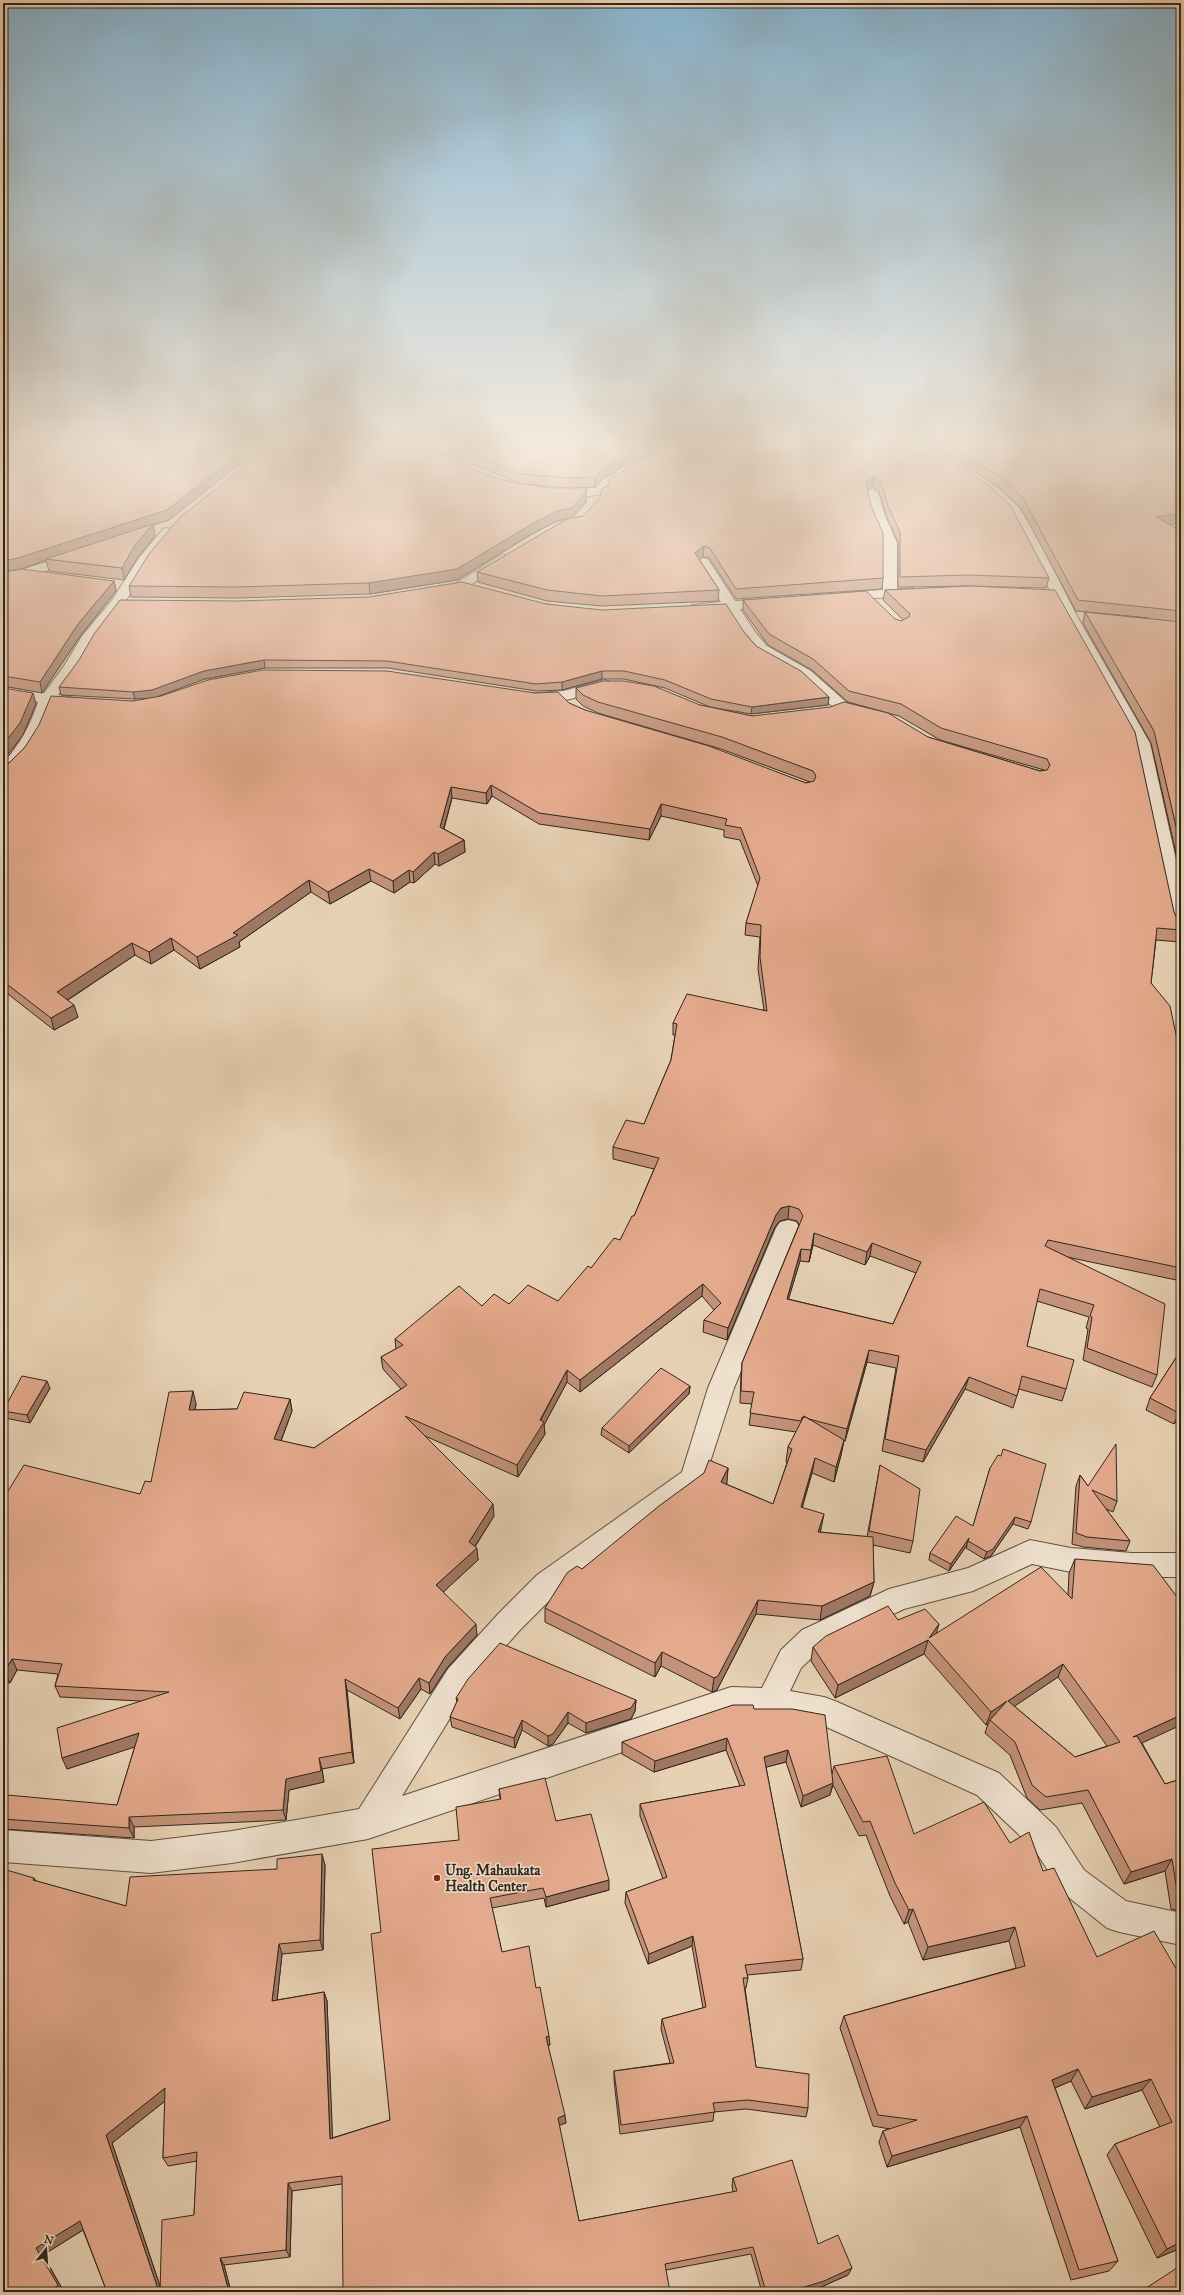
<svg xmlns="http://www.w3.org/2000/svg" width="1184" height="2295" viewBox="0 0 1184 2295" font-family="'IM FELL Great Primer',serif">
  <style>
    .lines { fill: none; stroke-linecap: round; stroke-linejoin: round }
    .minor-casing { stroke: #5e5143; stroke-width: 2 }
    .minor { fill: #efe1ce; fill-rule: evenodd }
    .wall { fill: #c49279; stroke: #31261e; fill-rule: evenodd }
    .shaded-wall { fill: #a07763; stroke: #31261e }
    .building { fill: #e4aa8d; stroke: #31261e; fill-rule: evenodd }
    .poi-dot { fill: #8f2418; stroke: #efe1ce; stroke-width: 1.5 }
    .labels { text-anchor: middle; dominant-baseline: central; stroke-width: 3; stroke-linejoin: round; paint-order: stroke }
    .near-poi-label { font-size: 14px; font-weight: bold; fill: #31261e; stroke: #efe1ce; text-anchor: start }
  </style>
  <rect width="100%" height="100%" fill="#e7d1b3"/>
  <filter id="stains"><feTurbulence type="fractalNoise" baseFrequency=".005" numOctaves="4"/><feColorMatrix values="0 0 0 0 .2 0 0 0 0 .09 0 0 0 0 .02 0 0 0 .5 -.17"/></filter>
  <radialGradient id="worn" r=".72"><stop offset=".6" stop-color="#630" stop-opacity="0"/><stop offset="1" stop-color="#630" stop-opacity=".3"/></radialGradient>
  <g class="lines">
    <defs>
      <path id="minor" d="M668 448H684L682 451 631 471 623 479 609 487 607 494 570 498 552 496 551 493 557 489 596 488 598 482 615 473 623 465Z
        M990 485 995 486 1020 509 1037 537 1077 616 1150 743 1181 882V930L1174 928 1172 924 1134 743 1063 616 1023 537 1010 514 984 489Z
        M872 488 878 492 885 516 897 543V589L914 588 921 592 914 596 834 600 832 597 839 593 883 590V543L871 516 866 492Z
        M168 528 175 532 150 563 123 605 94 641 79 667 58 695 85 700 87 703 85 706 79 708 54 704C46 725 26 771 3 777V763C20 745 30 725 38 702L3 697V687L44 693 64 666 82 636 112 600 139 558 163 529Z
        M77 552 82 553 84 556 82 559 28 577 3 581V573L21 570Z
        M503 554 510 558 508 561 467 587H457L455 584Z
        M703 558 708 559 735 601 778 599 780 602 778 605 740 609 756 633 767 646 811 671 847 703 873 710 875 713 873 716 867 718 835 709 801 677 757 652 745 639 726 610 692 611 690 608 692 605 721 602 696 562Z
        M605 680 610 682 613 685 610 688C585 695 554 707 527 700L525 697 527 694 563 691Z
        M788 1220 796 1222 800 1228 734 1388 702 1487 557 1593 519 1631 468 1689 402 1796 731 1687 762 1688 781 1650 802 1630 889 1589 968 1568 1030 1540 1071 1548 1132 1553H1181V1577H1132L1071 1572 1032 1564 973 1591 904 1609 822 1648 801 1668 790 1691 824 1697 835 1701 999 1773 1056 1827 1084 1870 1126 1901 1181 1913V1945L1119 1932 1107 1928 1062 1892 1034 1849 977 1795 822 1725 770 1716 731 1715 368 1839 232 1863 151 1873 3 1862V1830L151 1841 232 1831 359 1809 448 1669 499 1613 537 1575 682 1472 708 1388 776 1228 780 1222Z"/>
    </defs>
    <use href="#minor" class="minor-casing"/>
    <use href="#minor" class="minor"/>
  </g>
  <path class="wall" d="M3 448H259L169 520 153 525 155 536 138 557 124 580 49 571 46 560 21 569 4 572 114 581 116 591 81 635 42 693 3 686Z
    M399 448H665L640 457 606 476 595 487 578 488H586V502L572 518 557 521 532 534 457 580 370 594 238 598 131 597 129 586 223 484 486 475 511 482 519 483 451 455 428 450ZM528 484 567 488H550Z
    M934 448 1049 578 1046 588 968 586 898 587V542L886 515 879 492 873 487 867 490 883 578 882 589 736 599 709 558 703 557 699 559 719 590 718 601 602 606 547 601 478 582 477 572 583 516Z
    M938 448H1181L1170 525 1181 531V875L1151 743 1083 623 1085 612 1148 618 1076 611 1021 508 1000 488Z
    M970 586 1177 918H1181V942L1156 940 1151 983 1181 1058V1281L1067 1257 1157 1375 1152 1387 1083 1360 1088 1329 1086 1328 1089 1317 1037 1301 1027 1346 1066 1389 1062 1401 1019 1389 1013 1408 965 1389 923 1462 882 1451 896 1368 867 1362 845 1441H844L841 1455 834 1482 812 1473 802 1508 821 1529 820 1532 867 1537 880 1465 913 1541 910 1553 873 1545 874 1582 870 1596 820 1620 756 1614 717 1690 712 1692 661 1666 655 1677 545 1622V1608L582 1569 728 1468 726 1484 773 1504 787 1463 786 1462 788 1447 796 1432 749 1425 752 1404 740 1403 741 1375 742 1363 799 1225 797 1221 788 1219 780 1221 775 1227 727 1340 703 1332 704 1320 714 1310 702 1296 580 1392 567 1382 544 1425 545 1434 518 1477 425 1436 494 1516 475 1547 478 1560 443 1592 477 1635 447 1668 430 1694 421 1689 400 1719 347 1690 354 1763 322 1769 324 1782 289 1790 286 1820 134 1827V1838L4 1829 3 1826V1805H117L135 1746 67 1769 140 1701 60 1697 55 1686 58 1674 17 1670 10 1683 3 1682V1490L8 1491 140 1494 151 1482 196 1404 195 1410 237 1409 290 1399 292 1411 281 1441 314 1448 401 1389 383 1369 381 1357 396 1349 395 1339 482 1306 558 1301 591 1268 620 1240 634 1216 654 1169 613 1159V1147L644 1124 671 1060 675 1035H673V1023L764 1010 758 969 760 937 745 935 746 923 758 886 740 840 724 837V830L661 816 649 840 539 824 492 796 487 804 452 798 444 829 464 840 465 852 439 866 435 864 414 883 410 882 394 893 371 881 330 904 311 892 239 942 240 947 200 969 174 950 151 964 135 955 68 1000 78 1017 54 1030 8 994 3 999V765L9 763 133 701 569 703 585 710 806 783 810 782 721 749 598 713 583 706 576 699V688L700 705 752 716 928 737 1040 771 1044 770 940 740 899 716 848 702 812 670 768 645 743 610V600L895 619 901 621 903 620 883 600 885 590ZM813 1245 865 1265 870 1256 916 1273 893 1324 788 1299 800 1261 809 1262Z
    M546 604 744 632 756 646 829 697 828 705 751 714 710 707 665 688 624 679H602L562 690 536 691 388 668H265L205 679 135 699 61 695 59 687Z
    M1181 1350V1414L1174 1424 1146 1410 1150 1398Z
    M690 1386 689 1394 629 1453 601 1435 602 1428Z
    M50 1388 30 1423 5 1418 3 1412V1410Z
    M990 1468 1031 1522 1028 1529 1013 1524 991 1556 984 1559 966 1548 967 1545 949 1571 929 1560 930 1553 973 1526Z
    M1080 1475 1088 1486 1117 1501 1113 1512 1106 1509 1130 1541 1126 1551 1083 1547 1072 1544 1076 1486Z
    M1075 1559 1142 1743 1165 1784 1181 1779V1911L1171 1909 1165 1871 1124 1884 1082 1803 1040 1810 1027 1798 1010 1755 985 1733 988 1724 986 1725 924 1654 835 1698 811 1661 813 1647 898 1620 936 1634 1068 1595 1069 1573ZM1058 1677 1107 1746 1075 1757 1014 1706Z
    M456 1698 636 1700 635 1711 631 1719 586 1733 568 1723 553 1744 548 1746 522 1730 515 1748 452 1727 450 1717 457 1702Z
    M754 1709 832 1774 834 1766 914 1834 1010 1843 1043 1871 1097 1957 1181 1977V2248L1157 2258 1107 2155 1115 2144 1160 2127 1142 2090 1085 2109 1071 2081 1055 2088 1118 2261 1109 2271 1071 2280 1020 2127 887 2167 879 2142 883 2131 890 2129 873 2126 840 2028 844 2016 1016 1968 1009 1941 923 1960 908 1922 904 1924 890 1896 866 1835 859 1836 833 1785 830 1795 801 1807 786 1762 766 1767 803 1959 801 1970 747 1975 748 1978 746 1988H745L756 2067 808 2108 806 2117 746 2109 714 2112 713 2121 620 2134 614 2080V2071L670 2063 661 2029 662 2019 703 2008 692 1946 648 1964 625 1903 626 1892 663 1879 640 1816V1804L740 1786 726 1750 654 1772 622 1754V1742Z
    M499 1789 556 1821 609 1890 546 1907 544 1898 492 1908 502 1952 536 1988 550 2045 548 2046 566 2123 559 2125 579 2221 733 2192 732 2186 733 2178 818 2244 848 2275 821 2287 807 2292H762L751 2254 666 2270 342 2184 292 2191 290 2257 224 2265 231 2292H107L83 2230 43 2255 64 2292H3L34 1878 36 1881 126 1906 277 1869 325 1865 323 1950 282 1954 277 2000 324 1992 327 2001 332 2138 390 2120 381 1932 459 1840 500 1799ZM165 2101 163 2158 168 2166 197 2161 194 2215 160 2286 112 2143Z"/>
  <path class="shaded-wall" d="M246 448H259L169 520 153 525 155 536 138 557 124 580 122 568 46 559V560L21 569 3 572V561Z
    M640 448H665L640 457 606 476 595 487V477L606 466Z
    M874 477 873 487 865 492 866 482Z
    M586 488V502L572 518 557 521 532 534 457 580 370 594 369 583Z
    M1181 513V523L1154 527 1156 517Z
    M704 546 703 557 695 563V553Z
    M114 581 116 591 81 635 42 693 40 682 78 624Z
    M264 660 265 668 205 679 154 698 135 699 133 692 204 671Z
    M602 671V679L562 690V682Z
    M33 693 36 704 23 735 3 761V745Z
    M829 697 828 705 751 714 752 707Z
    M491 785 492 796 487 804 486 793Z
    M451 787 452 798 441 838 440 827Z
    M661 804V816L649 840 650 829Z
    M464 840 465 852 439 866 438 854Z
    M434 852 435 864 414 883 413 872Z
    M369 869 371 881 330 904 328 892Z
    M409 870 410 882 394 893 393 881Z
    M309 880 311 892 239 942 240 947 200 969 197 957Z
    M171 938 174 950 151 964 149 952Z
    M132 943 135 955 61 1004 57 992Z
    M4 982 8 994 3 999V983Z
    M74 1005 78 1017 54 1030 51 1018Z
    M789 1206 788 1219 780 1221 775 1227 727 1340 728 1328 776 1215 781 1208Z
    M814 1233 813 1245 809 1262 811 1250Z
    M872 1243 870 1256 865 1265 867 1252Z
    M801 1249 800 1261 785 1311 787 1299Z
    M703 1284 702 1296 580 1392V1380Z
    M869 1350 867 1362 845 1441 847 1429Z
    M567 1370V1382L544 1425 545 1434 518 1477 517 1465Z
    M969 1377 965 1389 923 1462 926 1450Z
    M47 1381 50 1388 30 1423 27 1415Z
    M690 1386 689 1394 629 1453V1446Z
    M193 1391 196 1404 193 1422 189 1410Z
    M290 1399 292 1411 277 1451 274 1439Z
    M1181 1410V1414L1174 1424 1179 1413Z
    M844 1440 841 1455 834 1482 836 1467Z
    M815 1458 812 1473 798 1522 801 1507Z
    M728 1468 727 1483 720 1497 721 1482Z
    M493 1504 494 1516 470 1554 469 1542Z
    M824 1514 821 1529 816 1547 818 1532Z
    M1015 1517 1013 1524 991 1556 984 1559 987 1552Z
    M969 1538 967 1545 949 1571 951 1564Z
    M477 1548 478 1560 438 1597 436 1585Z
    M874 1582 870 1596 820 1620 822 1606Z
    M758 1600 756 1614 717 1690 712 1692 714 1678Z
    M476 1624 477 1635 447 1668 430 1694 429 1683 445 1657Z
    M939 1624 935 1638H929Z
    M928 1640 924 1654 835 1698 838 1685Z
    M662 1652 661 1666 655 1677V1663Z
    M12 1659 17 1670 10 1683 4 1672Z
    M1063 1664 1058 1677 1003 1714 1008 1701Z
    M419 1678 421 1689 400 1719 398 1708Z
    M345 1679 347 1690 354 1763 352 1752Z
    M636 1700 635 1711 631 1719 586 1733V1723Z
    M1007 1701 990 1720 988 1724 986 1725 991 1712Z
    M568 1712V1723L553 1744 548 1746V1736Z
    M1181 1715V1725L1127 1750 1133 1737Z
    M522 1720V1730L515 1748 514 1738Z
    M139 1733 144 1744 67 1769 62 1758Z
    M727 1738 726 1750 654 1772 655 1761Z
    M788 1750 786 1762 763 1768 764 1757Z
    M319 1758 322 1769 324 1782 289 1790 286 1820 283 1810 286 1779Z
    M833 1783 830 1795 801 1807 803 1796Z
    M129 1817 134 1827V1838L129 1828Z
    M322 1854 325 1865 323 1950 320 1940Z
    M1172 1859 1165 1871 1124 1884 1131 1872Z
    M609 1880V1890L546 1907V1897Z
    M913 1909 908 1922 904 1924 909 1910Z
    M1015 1927 1009 1941 923 1960 928 1947Z
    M693 1936 692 1946 648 1964 649 1954Z
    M279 1944 282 1954 276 2010 272 2001Z
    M324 1992 327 2001 333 2147 330 2139Z
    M549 2036 550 2045 546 2046V2037Z
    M1078 2069 1071 2081 1045 2092 1052 2080Z
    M1151 2079 1142 2090 1085 2109 1092 2097Z
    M165 2088 170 2097 112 2143 162 2292H159L106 2135Z
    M565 2115 566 2123 558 2126V2118Z
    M1027 2116 1020 2127 887 2167 892 2156Z
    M288 2183 292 2191 290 2257 286 2250Z
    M80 2221 86 2228 43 2255 64 2292H50L36 2248Z
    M1181 2242V2248L1157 2258 1167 2249Z
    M220 2258 224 2265 231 2292H229Z
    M852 2268 848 2275 821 2287 807 2292H788Z"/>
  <path class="building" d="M3 448H246L167 510 18 558 3 561Z
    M265 448H377L427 451 445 455 486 475 511 482 550 488H586V492L572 508 557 511 532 524 457 569 369 583 236 587 129 586 149 554 179 518 223 484Z
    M456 448H640L606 466 595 477 571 478 521 474Z
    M671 448H934L990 486 1010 505 1049 578 970 575 900 577V532L888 506 881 482 874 477 866 482 871 506 883 533V578L736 589 710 548 704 546 695 553 719 590 602 596 547 590 477 572 567 519 583 516 600 498 601 490 608 485 610 478 624 471 632 463Z
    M954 448H1181V513L1156 517 1181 531V611L1078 600 1023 498 1002 478Z
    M153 524 135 545 122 568 46 559Z
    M22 569 114 581 78 624 40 682 3 676V572Z
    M462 582 546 604 602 610 726 604 744 632 756 646 801 671 829 697 752 707 711 699 665 680 624 671H602L562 682 536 684 387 661 264 660 204 671 152 690 133 692 59 687 79 660 94 634 120 600 237 601 369 597Z
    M970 586 1055 590 1135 732 1174 912 1177 918H1181V930L1157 928 1151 983 1170 1006 1181 1058V1268L1048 1240 1045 1246 1165 1304 1157 1375 1087 1348 1092 1317 1090 1316 1094 1305 1040 1289 1027 1346 1074 1360 1066 1389 1022 1376 1017 1396 969 1377 926 1450 885 1439 899 1356 869 1350 847 1429 809 1419 804 1416V1418L802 1417 801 1421 750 1413 754 1392 741 1391 742 1363 803 1216 799 1209 789 1206 781 1208 776 1215 728 1328 704 1320 721 1303 703 1284 580 1380 567 1370 540 1420 544 1422 517 1465 405 1416 493 1504 469 1542 477 1548 436 1585 476 1624 445 1657 429 1683 419 1678 398 1708 345 1679 352 1752 319 1758 321 1771 286 1779 283 1810 129 1817V1828L3 1819V1805L7 1795 117 1805 139 1733 62 1758 57 1728 169 1692 55 1686 62 1664 12 1659 4 1672H3V1490L8 1491 24 1465 140 1494 145 1481 151 1482 169 1392 193 1391 189 1410 237 1409 244 1392 290 1399 274 1439 314 1448 407 1385 381 1357 403 1345 395 1339 459 1286 482 1306 494 1294 509 1304 528 1285 558 1301 588 1266 591 1268 614 1238 620 1240 632 1216H634L659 1158 613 1147 626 1120 644 1124 671 1060 677 1024 673 1023 687 994 767 1011 760 957 761 925 746 923 760 878 741 828 725 825 727 819 661 804 650 829 539 813 491 785 486 793 451 787 440 827 464 840 438 854 434 852 413 872 409 870 393 881 369 869 328 892 309 880 233 933 238 935 197 957 171 938 149 952 132 943 57 992 74 1005 51 1018 4 982 3 983V765L9 763 25 747 39 725 51 696 133 701 161 696 208 680 263 670 387 671 535 693 558 692 569 703 585 710 709 746 806 783 814 781 816 776 813 771 722 737 598 702 583 695 576 688 603 681H624L654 686 700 705 752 716 830 707 844 702 888 713 928 737 1040 771 1047 770 1050 765 1047 759 941 728 901 704 849 691 813 659 769 634 743 600 866 591 895 619 901 621 909 617 910 614 885 590ZM814 1233 867 1252 872 1243 921 1262 893 1324 787 1299 801 1249 811 1250Z
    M1085 612 1181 622V848L1154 731Z
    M3 688 33 693 20 723 3 745Z
    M1181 1350V1410L1179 1413 1150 1398Z
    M661 1368 690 1386 629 1446 602 1428Z
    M22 1376 47 1381 27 1415 3 1411Z
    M804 1416 844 1440 836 1467 815 1458 801 1507 824 1514 818 1532 873 1537 874 1582 822 1606 758 1600 718 1676 714 1678 662 1652 655 1663 545 1608 567 1573 577 1566 582 1569 659 1506 704 1473 709 1460 728 1468 721 1482 773 1504 792 1449 788 1447Z
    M1116 1444 1117 1501 1092 1490 1130 1541 1087 1537 1076 1533 1080 1475 1088 1486Z
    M1003 1449 1046 1464 1031 1522 1015 1517 993 1549 987 1552 968 1541 969 1538 951 1564 930 1553 956 1516 973 1526 990 1468 998 1455 1001 1456Z
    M880 1465 920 1489 913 1541 869 1531Z
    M1075 1559 1153 1565 1177 1597H1181V1715L1133 1737 1137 1736 1165 1784 1181 1779V1898L1178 1897 1172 1859 1131 1872 1088 1790 1046 1797 1032 1785 1015 1742 990 1720 1007 1701 991 1712 928 1640 838 1685 813 1647 826 1636 888 1606 898 1620 925 1609 939 1624 929 1638 1041 1567 1072 1599ZM1063 1664 1120 1742 1075 1757 1008 1701Z
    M500 1643 636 1700 631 1708 586 1723 568 1712 553 1734 548 1736 522 1720 514 1738 450 1717 458 1699 456 1698 468 1679Z
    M733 1705H753L754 1709H792L825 1715 833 1783 803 1796 788 1750 764 1757 803 1959 745 1965 748 1978H743L756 2067 809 2074 808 2108 748 2100 713 2103 715 2112 621 2125 614 2071 674 2063 662 2019 706 2007 693 1936 649 1954 626 1892 667 1877 640 1804 745 1785 727 1738 655 1761 622 1742Z
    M887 1756 914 1834 984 1802 1010 1843 1029 1832 1043 1871 1054 1868 1097 1957 1154 1931 1181 1977V2242L1167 2249 1115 2144 1172 2122 1151 2079 1092 2097 1078 2069 1052 2080 1118 2261 1079 2270 1027 2116 892 2156 883 2131 917 2120 878 2115 844 2016 1025 1966 1015 1927 928 1947 913 1909 909 1910 895 1883 870 1821 863 1822 834 1766Z
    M545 1778 556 1821 591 1814 609 1880 546 1897 543 1888 490 1898 502 1952 529 1946 536 1988 540 1987 549 2036 546 2037 565 2115 558 2118 579 2221 737 2191 733 2178 792 2160 818 2244 838 2235 852 2268 824 2281 788 2292H766L753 2247 665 2264 670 2292H343L342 2176 288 2183 286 2250 220 2258 229 2292H160L162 2220 194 2215 197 2152 163 2158 165 2088 106 2135 159 2292H107L80 2221 36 2248 58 2285 50 2292H3V1869L34 1878 33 1880 126 1906 130 1877 277 1869V1859L322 1854 320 1940 279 1944 272 2001 324 1992 330 2139 390 2120 371 1934 381 1932 372 1849 459 1840 456 1807 501 1799 499 1789Z
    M1180 2266 1181 2268V2292H1140Z"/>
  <linearGradient id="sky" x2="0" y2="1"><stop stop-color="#87b5d1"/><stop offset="0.58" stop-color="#f4eadd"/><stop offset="1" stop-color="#f4eadd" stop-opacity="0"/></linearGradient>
  <rect width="1184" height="769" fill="url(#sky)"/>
  <circle class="poi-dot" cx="437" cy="1878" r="4"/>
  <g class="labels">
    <g class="near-poi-label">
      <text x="445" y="1870">Ung. Mahaukata<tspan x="445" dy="16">Health Center</tspan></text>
    </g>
  </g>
  <rect width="1184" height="2295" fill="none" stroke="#e7d1b3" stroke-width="16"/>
  <rect x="4" y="4" width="1176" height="2287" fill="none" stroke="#31261e" stroke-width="2"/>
  <rect x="8" y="8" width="1168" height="2279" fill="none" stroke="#31261e"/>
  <g transform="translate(46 2249) rotate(17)" stroke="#efe1ce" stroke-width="3" paint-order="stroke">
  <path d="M0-3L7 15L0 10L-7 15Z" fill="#31261e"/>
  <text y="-6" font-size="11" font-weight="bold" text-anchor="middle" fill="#31261e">N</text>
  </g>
  <rect width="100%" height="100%" filter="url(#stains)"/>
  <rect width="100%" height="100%" fill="url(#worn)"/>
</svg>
